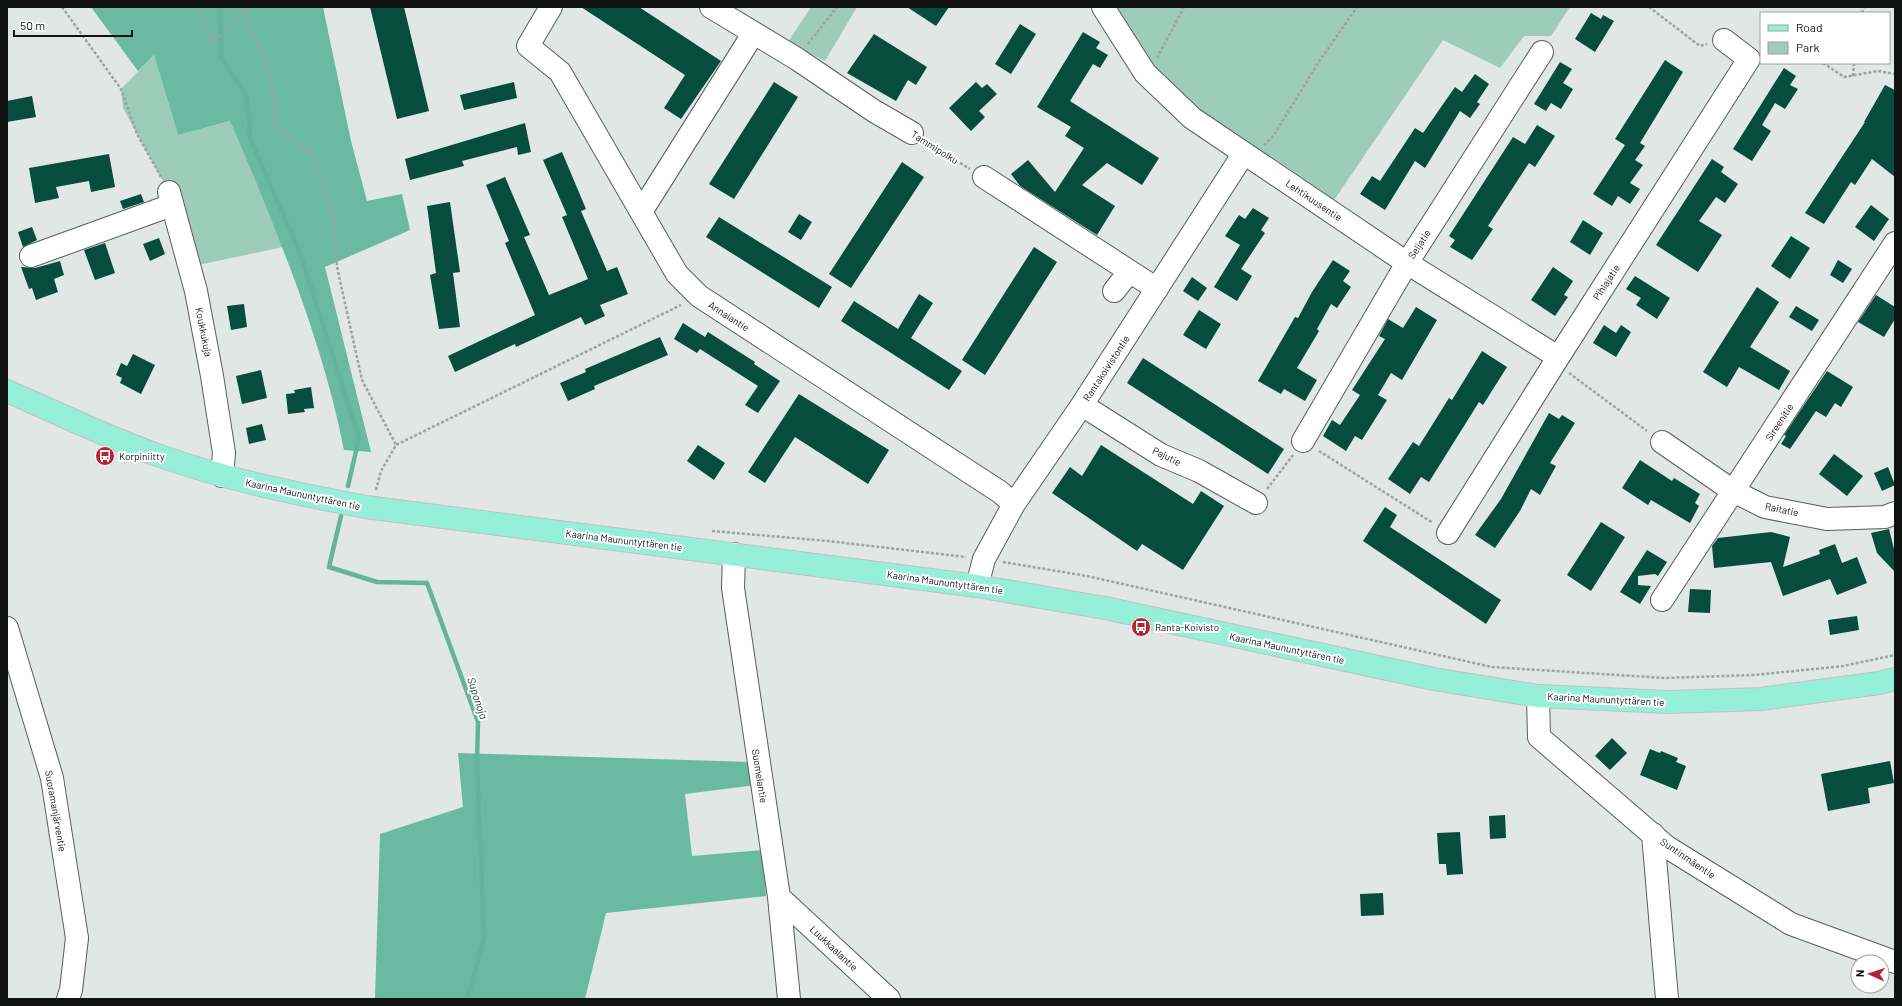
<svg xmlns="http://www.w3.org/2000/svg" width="1902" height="1006" viewBox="0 0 1902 1006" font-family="Barlow,sans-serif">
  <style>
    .green { fill: #9eccbb }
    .forest { fill: #69baa0 }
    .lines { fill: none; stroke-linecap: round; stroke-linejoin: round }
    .stream { stroke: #64b49b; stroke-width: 4.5 }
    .building { fill: #064d3d }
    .minor-casing { stroke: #595e5c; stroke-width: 24 }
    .major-casing { stroke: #c1c2c1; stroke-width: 24 }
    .path { stroke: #9da3a1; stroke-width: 2.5; stroke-dasharray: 3 2; stroke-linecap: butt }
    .minor { stroke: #fff; stroke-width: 22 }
    .major { stroke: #96f0d7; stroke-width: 22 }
    .labels { text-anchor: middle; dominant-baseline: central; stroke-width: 4; stroke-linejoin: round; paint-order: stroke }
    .street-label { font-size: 10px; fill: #101312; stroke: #fff }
    .poi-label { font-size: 10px; fill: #101312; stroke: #fff; text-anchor: start }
    .water-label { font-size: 11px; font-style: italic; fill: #12382d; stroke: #fff }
  </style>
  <rect width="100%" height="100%" fill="#e0e7e4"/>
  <path class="green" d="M811 7H857L825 61 788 42Z
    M1110 7H1570L1551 36H1524L1500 68 1443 40 1328 209 1161 90Z
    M154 55 178 135 230 121 283 247 189 267 169 192 123 108 121 89Z"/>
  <path class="forest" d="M91 7H323L351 141 367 201 402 194 410 230 325 267 371 452 344 450C322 337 275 227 230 121L178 135 154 55 138 71Z
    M458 753 751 762 756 785 685 794 692 856 763 850 766 896 606 913 585 999H375L380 834 463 807Z"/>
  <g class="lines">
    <path class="stream" d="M220 7 221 57 247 96 250 138 300 253 359 438 348 486
      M341 516 329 567 377 582 427 583 478 722 477 763 484 939 467 999"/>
  </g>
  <path class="building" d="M370 7H404L429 111 397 119Z
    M581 7H639L721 61 681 119 664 108 685 75Z
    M907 7H949L936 26Z
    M1591 13 1601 19 1603 15 1614 21 1595 52 1575 39Z
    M1020 24 1036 34 1011 74 995 64Z
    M1083 32 1100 42 1096 48 1108 55 1100 68 1093 64 1070 101 1159 158 1142 185 1107 163 1082 185 1115 206 1097 235 1020 186 1011 174 1028 160 1055 192 1084 148 1065 136 1071 127 1037 107Z
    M874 34 927 67 916 85 908 80 896 101 847 73Z
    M1665 60 1683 72 1640 143 1645 146 1635 160 1643 165 1630 183 1640 189 1630 204 1618 196 1612 206 1593 194 1625 145 1615 139Z
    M1560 62 1572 69 1563 83 1573 89 1561 109 1551 103 1546 111 1534 104Z
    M1784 68 1796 76 1790 85 1798 89 1785 109 1775 103 1762 125 1771 131 1752 161 1733 149Z
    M1475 74 1489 84 1477 102 1480 104 1470 118 1460 111 1425 168 1415 161 1385 210 1360 194 1372 176 1380 181 1415 128 1423 133 1455 87 1462 92Z
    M514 82 517 98 464 110 460 95Z
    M774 82 798 97 734 199 709 184Z
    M976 82 982 88 987 84 997 94 979 111 985 117 971 131 949 108Z
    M1885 85 1895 90V177L1872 159 1855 185 1851 182 1824 224 1805 213 1865 122H1864Z
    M32 96 36 117 7 122V101Z
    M525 123 531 152 518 155 517 147 462 161 464 166 410 180 405 159Z
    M1537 125 1555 136 1535 167 1529 163 1488 226 1493 229 1472 260 1450 247 1455 240 1449 236 1513 137 1525 144Z
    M562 152 586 209 581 211 607 271 617 267 628 294 600 305 605 316 585 325 581 317 516 347 515 344 455 372 448 356 535 315 505 243 509 241 486 185 505 177 530 235 524 237 549 295 588 279 562 217 567 215 543 160Z
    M109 154 115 187 91 192 89 181 56 187 59 198 35 203 29 168Z
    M1712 159 1724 167 1721 172 1738 184 1725 203 1716 197 1699 221 1722 235 1698 272 1656 245Z
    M902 162 924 177 851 288 829 274Z
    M141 194 144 202 123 209 120 201Z
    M450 202 460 272 453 273 460 327 439 329 430 275 436 273 427 206Z
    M1871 205 1889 219 1874 241 1855 227Z
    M1253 208 1269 218 1261 230 1265 233 1241 269 1252 276 1237 301 1214 287 1240 245 1225 236 1239 215 1245 219Z
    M799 214 812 222 801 240 788 232Z
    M719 217 832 287 819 308 706 237Z
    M1583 220 1603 233 1590 255 1570 242Z
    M32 227 37 240 23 247 18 232Z
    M1791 236 1810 248 1790 279 1771 266Z
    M159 238 165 254 150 261 143 244Z
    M105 243 115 273 95 280 84 250Z
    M1034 247 1057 262 985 375 962 360Z
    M1333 260 1350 271 1343 281 1351 287 1337 308 1331 304 1317 329 1319 331 1297 368 1317 380 1305 401 1284 389 1281 394 1258 381 1295 317 1298 318 1312 292Z
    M1838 260 1852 269 1843 283 1830 275Z
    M60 261 64 275 54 279 58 292 36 300 32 288 29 289 21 267 35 268Z
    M1553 267 1573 281 1564 295 1568 297 1555 316 1531 300Z
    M1635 276 1670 298 1657 319 1636 305 1641 298 1626 289Z
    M1192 277 1207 288 1198 301 1183 291Z
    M1757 287 1779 302 1750 347 1790 371 1779 390 1739 367 1727 387 1703 372Z
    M919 294 933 303 911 338 962 371 949 390 841 321 854 301 898 329Z
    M1876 295 1895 307V319L1884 337 1858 322Z
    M244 304 247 327 231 330 227 306Z
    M1796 306 1819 320 1812 331 1789 317Z
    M1416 307 1437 320 1402 380 1391 373 1378 395 1387 400 1362 440 1355 436 1346 451 1323 436 1332 420 1340 425 1360 395 1352 390 1385 339 1379 336 1388 319 1403 328Z
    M1199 310 1221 324 1206 349 1183 335Z
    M683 323 705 337 708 332 755 362 754 364 780 381 758 413 745 405 758 386 700 349 697 353 674 339Z
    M1604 325 1616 333 1621 325 1631 332 1616 357 1593 343Z
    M660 337 668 355 594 386 595 389 568 401 560 383 586 372 585 369Z
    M1482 351 1507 367 1483 405 1479 402 1429 482 1421 477 1410 494 1388 479 1413 442 1419 446 1449 398 1452 400Z
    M133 354 155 365 141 394 120 383 122 378 116 375 121 363 127 366Z
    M1143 358 1284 449 1268 474 1127 383Z
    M261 370 267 398 242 404 236 376Z
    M1827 371 1853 387 1841 407 1835 403 1826 417 1816 411 1790 449 1781 444 1786 436 1784 435Z
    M311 387 314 408 304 409 305 412 288 414 286 394 295 393 294 390Z
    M799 394 889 450 868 484 795 437 765 483 748 472Z
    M1549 413 1559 419 1562 415 1575 423 1550 463 1556 466 1540 495 1531 489 1520 511 1495 548 1475 535 1501 499Z
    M262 424 266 440 249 444 246 428Z
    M698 445 725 463 714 480 687 461Z
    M1101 445 1193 504 1201 491 1224 506 1183 570 1142 544 1137 551 1052 493 1070 467 1082 476Z
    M1834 454 1863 476 1847 496 1819 474Z
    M1640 460 1672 481 1674 478 1700 494 1695 503 1699 506 1690 523 1651 500 1648 505 1622 488Z
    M1888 467 1895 485 1882 491 1874 473Z
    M1385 507 1397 515 1390 527 1501 600 1486 624 1363 541Z
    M1601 522 1625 537 1591 591 1567 575Z
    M1889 529 1895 553V572L1877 553 1871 533Z
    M1771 532 1790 537 1783 567 1820 554 1819 550 1835 544 1842 563 1857 557 1867 583 1837 595 1830 579 1783 596 1771 562 1714 568 1712 546 1718 538Z
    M1647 550 1667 562 1658 576 1655 574 1638 576V585L1651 586 1640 604 1620 592Z
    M1690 589 1711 590 1710 613 1688 612Z
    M1857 616 1859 630 1830 635 1828 620Z
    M1612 738 1627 753 1610 770 1595 756Z
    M1650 749 1660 753 1661 751 1678 758 1676 762 1686 766 1677 790 1640 775Z
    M1890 761 1894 783 1868 788 1870 803 1828 811 1821 774Z
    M1505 815 1506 838 1490 839 1489 816Z
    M1460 832 1463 874 1447 875 1446 864H1439L1437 833Z
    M1383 893 1384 915 1361 916 1360 894Z"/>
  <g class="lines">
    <defs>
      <path id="minor" d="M551 7 528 46 560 72 677 274 699 296 1000 492 1014 504
        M711 7 797 59 874 111 912 133
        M1103 7 1145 73 1192 118 1407 263 1558 357
        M984 177 1157 289
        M169 192 196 291 212 376 224 453 222 476
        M641 212 753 34
        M31 256 172 205
        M1114 291 1129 272
        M1082 405 1161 455 1199 471 1256 503
        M1303 441 1407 263 1542 52
        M1662 442 1733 491 1765 507 1827 519 1885 517 1895 513
        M1448 533 1554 364 1749 59 1724 40
        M734 554 733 588 779 897 789 999
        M977 586 984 559 1014 504 1082 405 1244 153
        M1662 600 1895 243
        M7 628 52 778 77 938 71 990 68 999
        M1538 696 1539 737 1667 847 1791 924 1895 962
        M1653 834 1667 999
        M779 897 889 999"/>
      <path id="major" d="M7 391C58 413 110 439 163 457 229 480 297 494 366 507L977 586 1105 608 1434 679 1538 696 1669 702 1761 699 1879 683 1895 679"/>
    </defs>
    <use href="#minor" class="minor-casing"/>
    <use href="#major" class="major-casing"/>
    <path class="path" d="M62 7 121 89 137 134 161 177
      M200 7 211 41 226 31 246 10
      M246 7 251 34 264 52 275 104 273 125 313 154 334 216 337 267 362 380 396 445
      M1649 7 1700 46 1707 44
      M1862 13 1864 7
      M808 44 837 7
      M1157 58 1184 7
      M1823 63 1844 77 1878 71 1895 74
      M1853 76 1854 63
      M926 142 970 169
      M1264 145 1274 135 1318 63 1357 7
      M1569 373 1647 431
      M1319 451 1433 523
      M1267 489 1293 455
      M376 490 381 471 396 445 681 305
      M712 531 828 541 966 557
      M1003 562 1087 576 1492 667 1665 678 1754 675 1843 666 1895 655"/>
    <use href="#minor" class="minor"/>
    <use href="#major" class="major"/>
  </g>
  <defs>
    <symbol id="bus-disc" viewBox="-11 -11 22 22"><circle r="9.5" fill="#b62434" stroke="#fff"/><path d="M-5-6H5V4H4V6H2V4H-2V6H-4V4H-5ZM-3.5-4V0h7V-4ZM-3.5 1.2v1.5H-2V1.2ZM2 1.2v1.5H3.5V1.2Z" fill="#fff"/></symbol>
  </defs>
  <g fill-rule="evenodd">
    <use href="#bus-disc" x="94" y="445" width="22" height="22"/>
    <use href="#bus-disc" x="1130" y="616" width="22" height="22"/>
  </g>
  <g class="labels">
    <g class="street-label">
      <text transform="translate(935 147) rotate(32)">Tammipolku</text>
      <text transform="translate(1314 200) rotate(34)">Lehtikuusentie</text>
      <text transform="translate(1419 244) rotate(-57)">Seljatie</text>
      <text transform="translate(1606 282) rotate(-57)">Pihlajatie</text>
      <text transform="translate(729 316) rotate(33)">Annalantie</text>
      <text transform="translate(204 332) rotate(79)">Koukkukuja</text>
      <text transform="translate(1106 368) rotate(-57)">Rantakoivistontie</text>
      <text transform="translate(1779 422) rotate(-57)">Sireenitie</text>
      <text transform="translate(1167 456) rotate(26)">Pajutie</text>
      <text transform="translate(303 494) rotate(12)">Kaarina Maununtyttären tie</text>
      <text transform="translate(1782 509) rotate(12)">Raitatie</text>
      <text transform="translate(624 540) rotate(7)">Kaarina Maununtyttären tie</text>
      <text transform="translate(945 582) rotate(8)">Kaarina Maununtyttären tie</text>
      <text transform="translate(1287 648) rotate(12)">Kaarina Maununtyttären tie</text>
      <text transform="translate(1606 699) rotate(3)">Kaarina Maununtyttären tie</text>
      <text transform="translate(760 776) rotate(81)">Suomelantie</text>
      <text transform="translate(56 811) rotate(80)">Suoramanjärventie</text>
      <text transform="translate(1688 858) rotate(34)">Suntinmäentie</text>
      <text transform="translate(834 948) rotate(43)">Luukkaalantie</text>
    </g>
    <g class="poi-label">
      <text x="119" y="456">Korpiniitty</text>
      <text x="1155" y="627">Ranta-Koivisto</text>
    </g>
    <g class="water-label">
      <text transform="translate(478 698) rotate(72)">Supanoja</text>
    </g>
  </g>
  <rect width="1902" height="1006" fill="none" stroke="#101312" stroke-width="16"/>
  <rect x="1760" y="12" width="130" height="52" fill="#ffffff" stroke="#9fa1a0"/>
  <rect x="1768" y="25" width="20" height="6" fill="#96f0d7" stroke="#9fa1a0"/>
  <text x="1796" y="32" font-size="12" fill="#101312">Road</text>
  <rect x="1768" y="42" width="20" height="12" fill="#9eccbb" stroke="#9fa1a0"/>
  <text x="1796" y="52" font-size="12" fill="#101312">Park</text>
  <g transform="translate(1870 974) rotate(273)"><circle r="19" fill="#ffffff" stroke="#9fa1a0"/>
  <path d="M0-3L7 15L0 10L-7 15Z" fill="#b62434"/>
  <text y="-6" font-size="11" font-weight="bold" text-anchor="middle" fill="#101312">N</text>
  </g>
  <path d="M14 30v6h118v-6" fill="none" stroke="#101312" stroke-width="2"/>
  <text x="20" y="30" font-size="12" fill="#101312" stroke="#ffffff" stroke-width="3" paint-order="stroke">50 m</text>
</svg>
